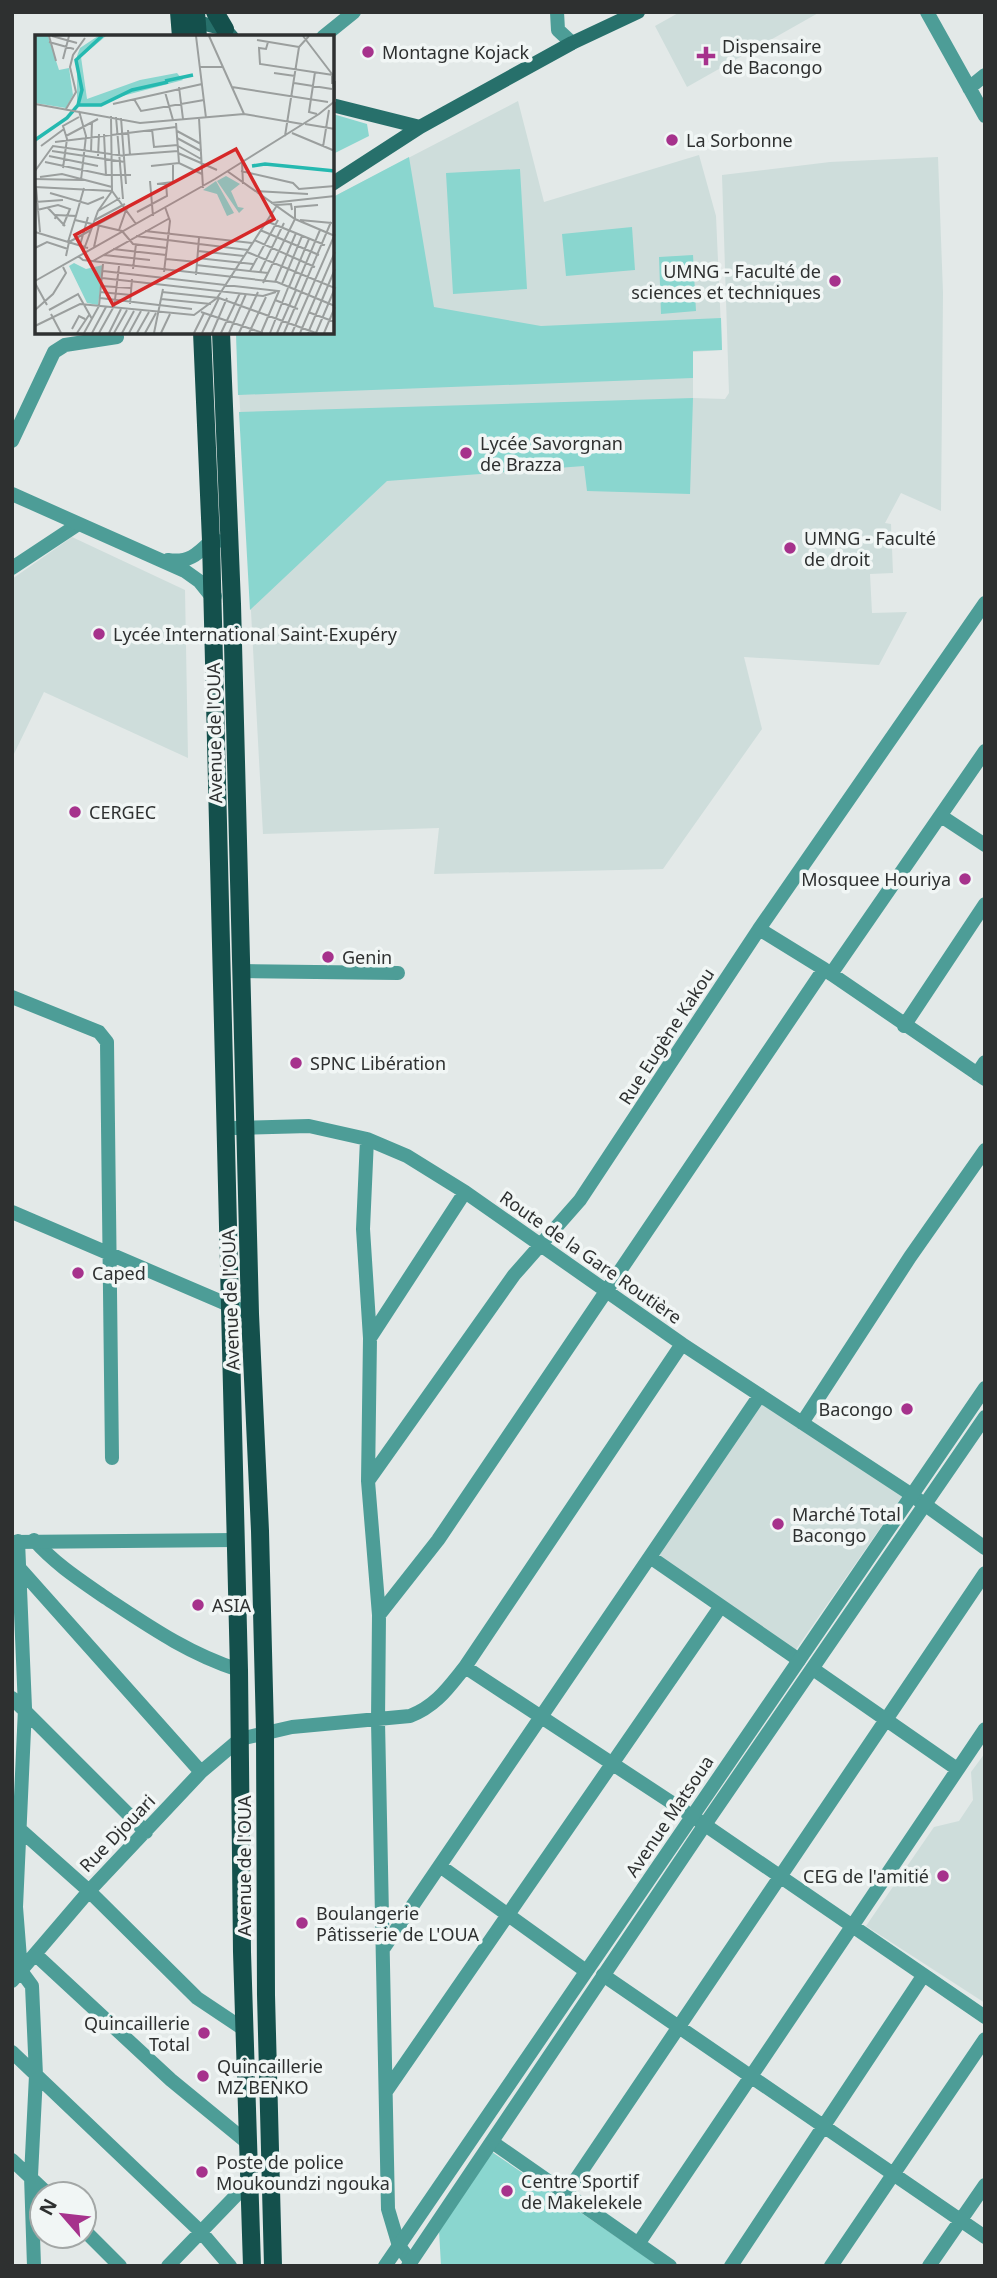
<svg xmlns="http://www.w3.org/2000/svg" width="997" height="2278" viewBox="0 0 997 2278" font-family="'Noto Sans',sans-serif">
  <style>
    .built { fill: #cedddb }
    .green { fill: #8ad6cf }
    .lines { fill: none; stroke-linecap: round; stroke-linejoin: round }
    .minor { stroke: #4d9d97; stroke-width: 14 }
    .tertiary { stroke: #4d9d97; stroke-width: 14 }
    .secondary { stroke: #27706b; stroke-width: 14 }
    .primary { stroke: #14504c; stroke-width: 18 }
    .poi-dot { fill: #a6328c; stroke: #f1f6f5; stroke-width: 2.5 }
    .labels { text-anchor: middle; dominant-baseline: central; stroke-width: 7; stroke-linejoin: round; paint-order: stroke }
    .poi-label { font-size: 18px; fill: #2e3030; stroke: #f1f6f5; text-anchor: start }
    .street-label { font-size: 18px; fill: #2e3030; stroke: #f1f6f5 }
    .inset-river { fill: none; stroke: #25b9b0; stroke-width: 3.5 }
    .inset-road { fill: none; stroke: #9b9f9e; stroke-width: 2 }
    .view { fill: #d62828; fill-opacity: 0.15; stroke: #d62828; stroke-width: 3.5 }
    .inset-edge { fill: none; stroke: #2e3030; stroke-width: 3.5 }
  </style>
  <rect width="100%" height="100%" fill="#e3e9e8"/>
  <path class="built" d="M680 12H820L687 87 655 26Z
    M518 101 544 202 699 155 716 216 722 350 693 352V398L725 399 729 393 722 175 830 162 938 157 943 293 941 511 901 493 885 523 891 524 893 573 870 574 872 613 907 612 879 665 744 657 762 729 663 869 434 874 439 828 263 834 236 333 332 332 333 197Z
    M72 537 185 590 188 758 44 692 12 758V579Z
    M760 1395 906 1491 792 1655 650 1557Z
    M985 1753V2003L866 1926 934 1827 959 1821 973 1800 971 1772Z"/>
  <path class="green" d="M333 114 367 124 369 136 333 154Z
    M409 157 434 307 541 326 721 318 722 350 693 351V378L238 395 236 333 332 332 333 197Z
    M520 169 527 289 453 294 446 173Z
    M632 227 635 270 566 276 562 234Z
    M693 255 696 311 661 314 659 257Z
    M693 398 690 494 587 491 584 466 387 481 250 610 239 412Z
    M492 2152 659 2266H441L439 2230Z"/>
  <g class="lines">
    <path class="minor" d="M557 12 558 30 572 43
      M927 12 985 116
      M323 37 354 12
      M969 88 985 75
      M12 441 54 352 65 345 117 337
      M12 568 77 525
      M941 816 985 845
      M759 929 824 969 985 1079
      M242 971 398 973
      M831 974 985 751
      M12 997 99 1032 107 1042 112 1458
      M904 1026 985 904
      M977 1074 985 1062
      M235 1128 309 1126 367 1139 407 1156 465 1192 682 1344 906 1491 985 1548
      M367 1139 363 1229 370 1338 368 1481 379 1615 378 1721 388 2209 399 2246 411 2262
      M12 1212 250 1314
      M370 1338 465 1192
      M802 1423 910 1257 985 1150
      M368 1481 514 1275 580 1200 759 929 985 603
      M34 1540C55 1564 80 1580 106 1598 150 1627 189 1654 239 1670
      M18 1541 25 1708 16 1907 21 1971 32 1986 36 2075 31 2176 34 2266
      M650 1557 799 1660
      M21 1570 201 1772
      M379 1615 438 1540 824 969
      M465 1667 692 1816 985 2017
      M813 1669 957 1769
      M12 1698 146 1832
      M16 1826 89 1891 197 1998 245 2030
      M440 1866 586 1971
      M383 1949 760 1395
      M36 1955 171 2080 249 2144
      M603 1975 985 2237
      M12 1981 89 1891 201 1772 240 1739 292 1727 410 1716C436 1706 448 1688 465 1667L682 1344
      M12 2052 202 2233 230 2266
      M387 2090 721 1606
      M492 2142 670 2266
      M12 2160 48 2194
      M566 2194 985 1573
      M84 2230 120 2266
      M638 2244 985 1729
      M168 2266 249 2182
      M731 2266 923 1976
      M831 2266 985 2039
      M929 2266 985 2185"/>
    <path class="tertiary" d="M12 494 185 571 199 581 211 596H215
      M168 560C188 563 197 555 211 541H218
      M12 1542 236 1540
      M385 2266 985 1388
      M408 2266 704 1826 985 1417"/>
    <path class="secondary" d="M189 20 225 29 232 37
      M332 105 420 127
      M332 184 420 127 572 43 638 12"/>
    <path class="primary" d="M179 12 181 37
      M196 12 198 37
      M215 12 225 29
      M202 332 211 541 239 1670 242 1952 252 2266
      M221 332 232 604 250 1314 260 1531 265 1731 266 1995 273 2266"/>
  </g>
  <g class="poi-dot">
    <circle cx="368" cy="52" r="7"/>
    <path d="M702.5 45.5h7v7h7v7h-7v7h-7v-7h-7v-7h7z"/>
    <circle cx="672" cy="140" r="7"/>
    <circle cx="835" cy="281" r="7"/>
    <circle cx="466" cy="453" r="7"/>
    <circle cx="790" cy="548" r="7"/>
    <circle cx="99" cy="634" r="7"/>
    <circle cx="75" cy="812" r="7"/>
    <circle cx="965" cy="879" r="7"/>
    <circle cx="328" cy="957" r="7"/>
    <circle cx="296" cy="1063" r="7"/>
    <circle cx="78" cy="1273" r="7"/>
    <circle cx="907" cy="1409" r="7"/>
    <circle cx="778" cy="1524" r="7"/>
    <circle cx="198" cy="1605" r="7"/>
    <circle cx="943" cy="1876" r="7"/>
    <circle cx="302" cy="1923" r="7"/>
    <circle cx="204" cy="2033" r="7"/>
    <circle cx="203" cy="2076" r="7"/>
    <circle cx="202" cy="2172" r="7"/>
    <circle cx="507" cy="2191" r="7"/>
  </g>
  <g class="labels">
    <g class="poi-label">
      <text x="722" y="46">Dispensaire<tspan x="722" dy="21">de Bacongo</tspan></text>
      <text x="382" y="52">Montagne Kojack</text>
      <text x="686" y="140">La Sorbonne</text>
      <text x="821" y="271" text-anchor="end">UMNG - Faculté de<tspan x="821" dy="21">sciences et techniques</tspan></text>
      <text x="480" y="443">Lycée Savorgnan<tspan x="480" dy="21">de Brazza</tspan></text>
      <text x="804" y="538">UMNG - Faculté<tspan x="804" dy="21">de droit</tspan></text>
      <text x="113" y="634">Lycée International Saint-Exupéry</text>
      <text x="89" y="812">CERGEC</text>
      <text x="951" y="879" text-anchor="end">Mosquee Houriya</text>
      <text x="342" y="957">Genin</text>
      <text x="310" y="1063">SPNC Libération</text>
      <text x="92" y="1273">Caped</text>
      <text x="893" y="1409" text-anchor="end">Bacongo</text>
      <text x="792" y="1514">Marché Total<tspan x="792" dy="21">Bacongo</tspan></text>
      <text x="212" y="1605">ASIA</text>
      <text x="929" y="1876" text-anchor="end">CEG de l'amitié</text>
      <text x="316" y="1913">Boulangerie<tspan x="316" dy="21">Pâtisserie de L'OUA</tspan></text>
      <text x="190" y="2023" text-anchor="end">Quincaillerie<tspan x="190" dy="21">Total</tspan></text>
      <text x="217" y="2066">Quincaillerie<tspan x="217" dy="21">MZ BENKO</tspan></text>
      <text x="216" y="2162">Poste de police<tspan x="216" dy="21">Moukoundzi ngouka</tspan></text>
      <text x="521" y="2181">Centre Sportif<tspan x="521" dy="21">de Makelekele</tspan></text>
    </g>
    <g class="street-label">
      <text transform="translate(214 733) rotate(-91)">Avenue de l'OUA</text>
      <text transform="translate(666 1036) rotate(-57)">Rue Eugène Kakou</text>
      <text transform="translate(591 1257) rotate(35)">Route de la Gare Routière</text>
      <text transform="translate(230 1300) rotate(-92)">Avenue de l'OUA</text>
      <text transform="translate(669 1816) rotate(-56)">Avenue Matsoua</text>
      <text transform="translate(117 1833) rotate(-46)">Rue Djouari</text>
      <text transform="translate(244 1866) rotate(-90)">Avenue de l'OUA</text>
    </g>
  </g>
  <g transform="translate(35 35)">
    <rect width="299" height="299" fill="#e3e9e8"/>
    <path d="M0 1H13L24 35 34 33 38 60 31 73 0 68ZM63 1H71L46 22 52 64 105 45 142 38 148 45 80 63 64 71 42 70V21L45 13ZM191 141 205 149 196 156 203 172 209 173 204 178 182 146ZM181 146 199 178 192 181 182 159 168 155ZM39 228 51 234 68 230 63 270 52 268 34 231Z" fill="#8ad6cf"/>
    <path class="inset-river" d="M130 46 158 40M43 70 47 55 41 25 67 1M0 105 32 83 43 70H66L97 55 133 47M217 131 230 129 300 136"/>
    <path class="inset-road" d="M14 1 21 26M17 1 42 8M161 1 171 83M174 1 209 79M268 1 297 39V49M222 5 264 12M14 7 39 14M233 7 231 14 224 13 225 29 298 40M28 24 34 1M165 32H188M280 37 274 77 282 79M239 38 260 41M259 48 297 54M144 52 148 84M197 52 293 67M130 57 138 85M99 64 106 76 169 65M0 69 105 88 209 79 267 89M78 69 167 49M31 74 41 57 35 32 38 20 50 3M81 82 88 164M86 83 91 149M164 83 168 153M141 88 144 128M270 89 300 94M117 94 119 112 143 110M93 95 95 120M142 96 166 109M257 98 300 116M69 99 71 141M31 101 63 84M250 101 264 12 274 1M142 103 166 116M20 107 141 92M6 111 29 94M143 111 166 124M288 112 294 75M17 116 90 127M56 117 57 87M143 118 182 135M90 120 143 116M14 121 63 131M63 121 64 99M10 127 71 140H96M207 127 208 149M116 131 144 128 167 139M28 133 32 104 28 91 44 82M0 136 18 111 90 121M192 136 260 184 300 201M206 136 258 148 264 154 300 151M5 142 27 139 77 152M0 144 46 145 51 101 44 76M115 146 118 181M122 149 138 147V129M0 152 77 156 101 189M1 152 5 197M220 156 273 159M15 158 53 169 69 162M0 167 28 165M236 168 300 161M241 170 256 169 257 175M13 173 30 191M2 175 23 170 35 174 28 191M63 176 85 163M102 177 132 161 131 148M41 181 49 153M20 184 21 180 41 181 33 207M40 185 87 196 98 209 132 213M60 185 90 169M265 185 297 188M231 186 290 210M63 189 93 173M84 195 91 175M225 195 284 220M110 196 217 208M0 197 53 213M101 201 164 209M219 205 280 232M164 209 213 215M45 210 53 182M59 212 64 190M0 213 12 207 33 214M78 214 131 220M163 216 209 221M48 217 63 176 77 156 76 81M212 217 300 253 281 298M69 220 115 225M31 221 34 207 56 195M43 221 48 225 242 247 300 271M162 223 218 229M131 224 162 227M58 226 135 183M161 230 233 238M98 234 101 209M68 236 244 256 226 298M215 236 243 185M129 237 135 186 130 172M225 237 249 188M161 240 164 203M67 243 228 261 241 257M0 246 180 144 284 79 300 66V46M240 247 261 198M0 248 12 270M228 248 260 184V172L283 170M247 249 267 201M66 251 96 253M254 252 274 204M260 254 285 195M65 257 96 260M127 257 184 263 281 298M65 263 157 274M126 264 176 269M240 265 263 274M95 269 97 244M79 273 84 231M0 275 18 259 31 238 28 232M14 275 43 259 57 284M166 277 228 298M273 277 300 287M16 279 26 298M0 291 45 269 159 280 182 263 241 172M37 294 44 281 50 284M42 298 54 280M49 298 64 271 68 229M57 298 71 272M64 298 78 273M74 298 86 274M79 298 92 275M87 298 99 276M94 298 106 276M102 298 114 277M110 298 121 278M119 298 128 254M126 298 135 279M159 298 169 278M167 298 184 263M177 298 192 263M186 298 205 258M194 298 211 259M204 298 223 257M214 298 231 262M235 298 253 253M242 298 261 255M249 298 296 187M257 298 300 199M265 298 300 217M273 298 300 234M289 298 300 272"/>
    <path class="view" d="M201 114 239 184 78 270 40 200Z"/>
    <rect width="299" height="299" class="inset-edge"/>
  </g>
  <rect width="997" height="2278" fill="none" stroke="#2e3030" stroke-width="28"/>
  <g transform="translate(63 2215) rotate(298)"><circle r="33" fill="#f1f6f5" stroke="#a3a7a6" stroke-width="2"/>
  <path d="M0-5L12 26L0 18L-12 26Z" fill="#a6328c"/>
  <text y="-10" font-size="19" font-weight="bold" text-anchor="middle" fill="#2e3030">N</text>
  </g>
</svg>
